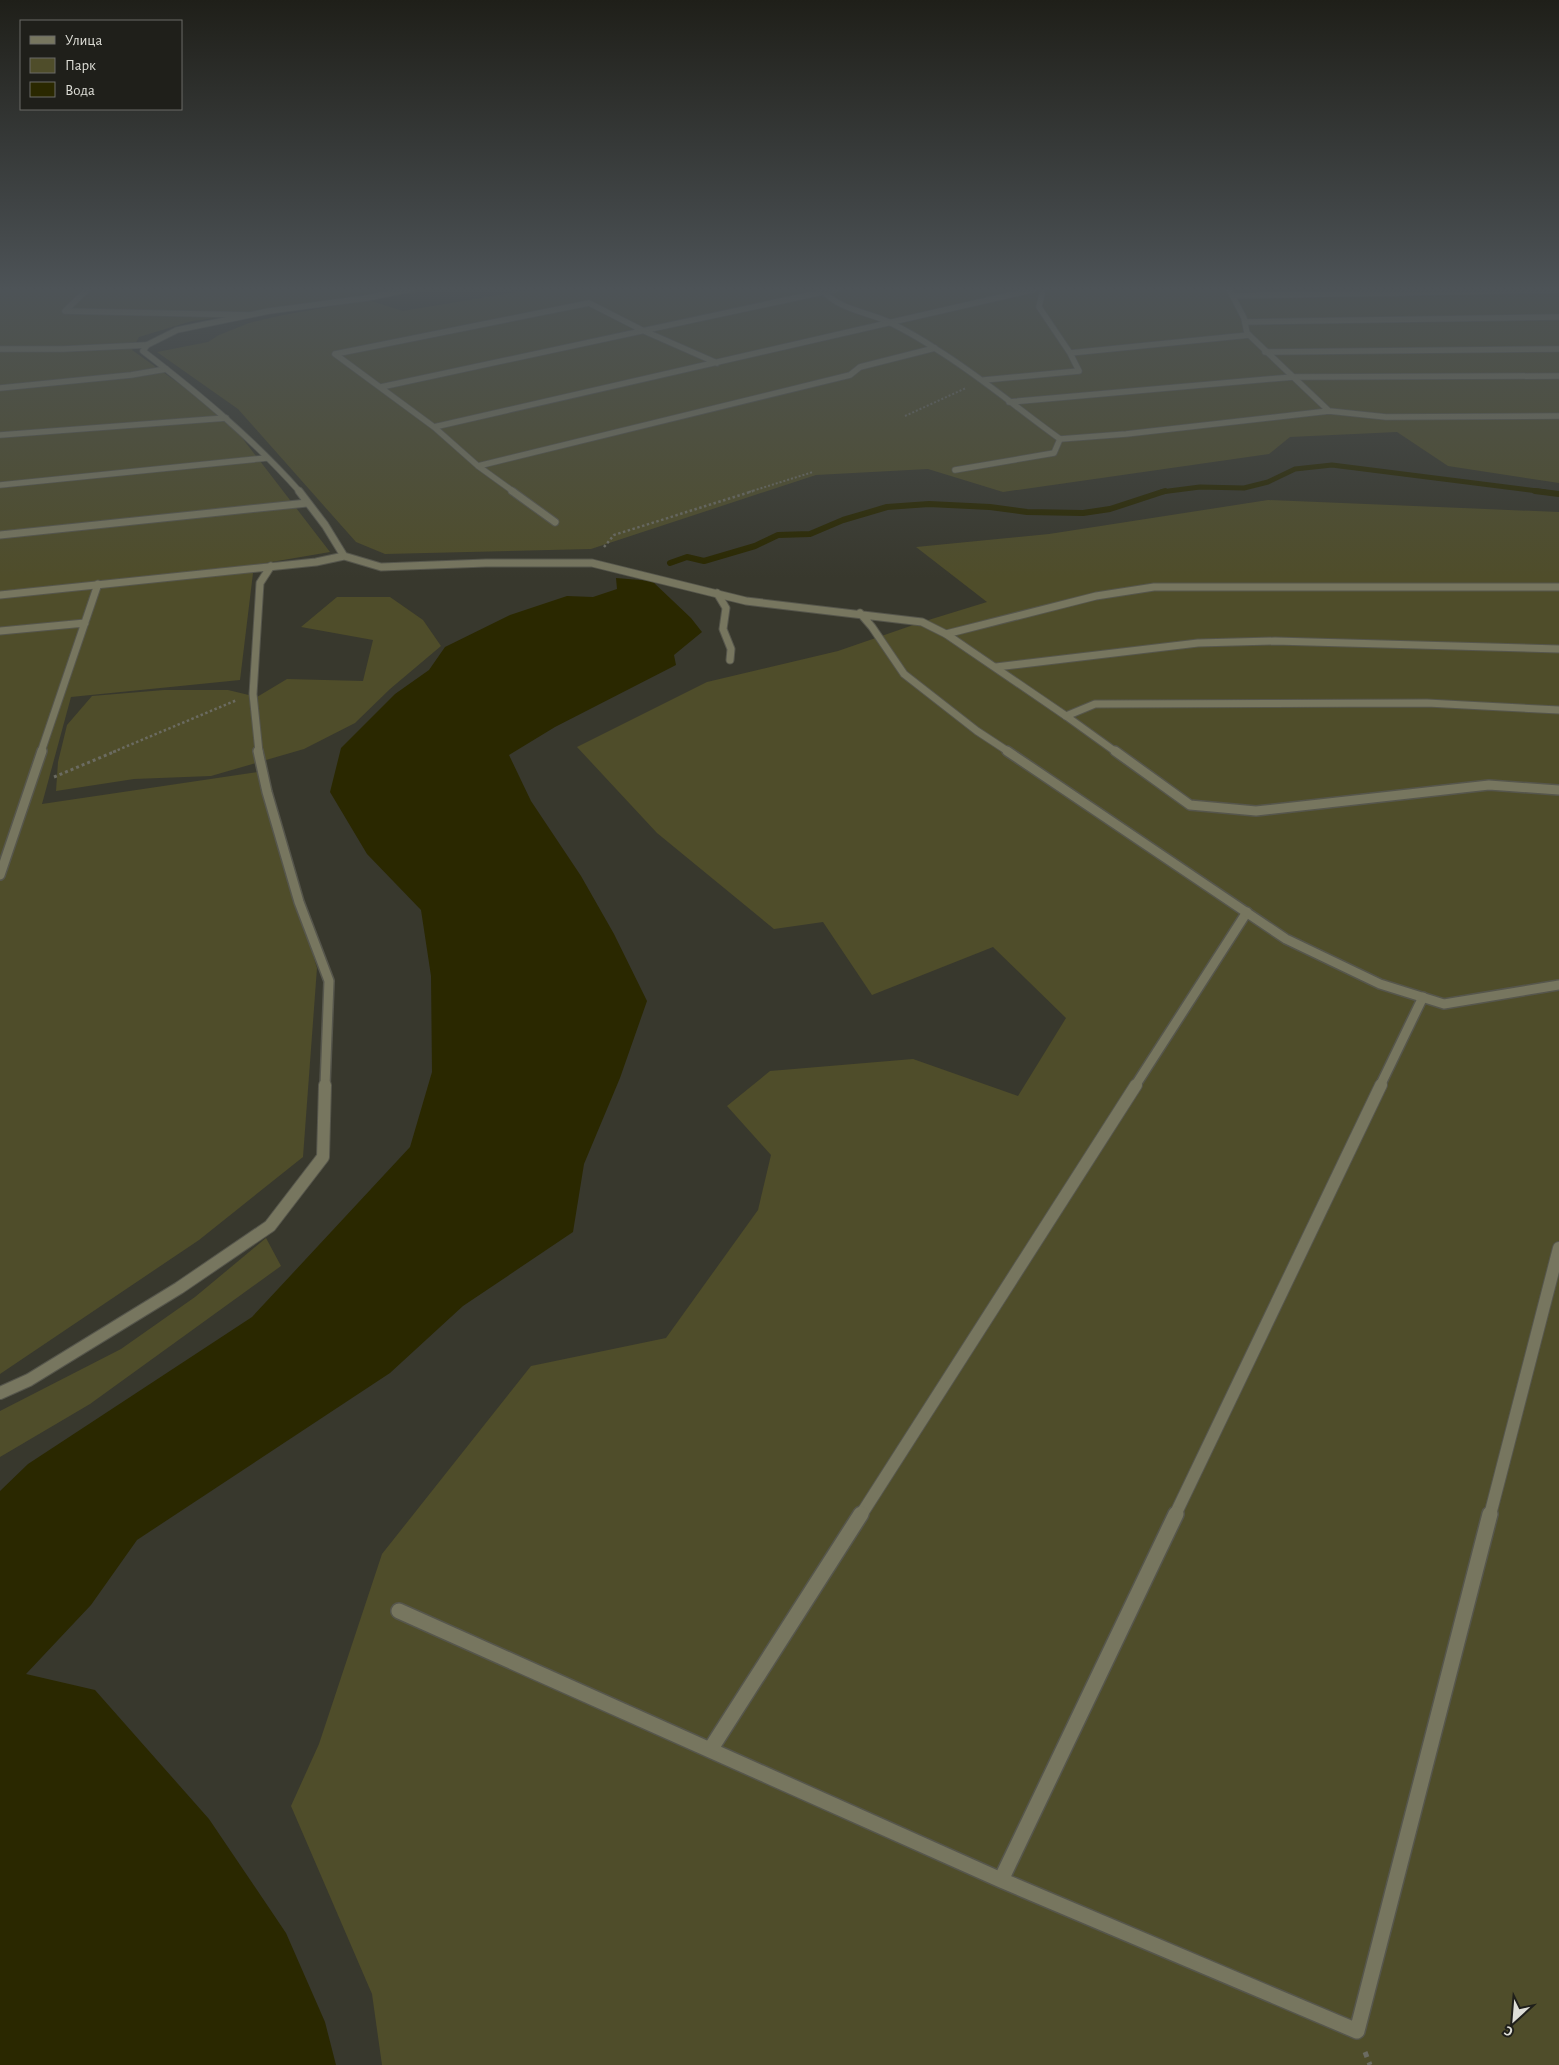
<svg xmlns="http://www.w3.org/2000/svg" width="1559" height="2065" viewBox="0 0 1559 2065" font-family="'Alegreya Sans',sans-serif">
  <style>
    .green { fill: #4f4d2a }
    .water { fill: #2a2800 }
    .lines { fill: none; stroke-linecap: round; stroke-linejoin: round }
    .stream-far1 { stroke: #2a2800; stroke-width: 5 }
    .stream { stroke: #2a2800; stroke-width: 6 }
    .lane-far4-casing { stroke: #56564c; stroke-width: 7 }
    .lane-far3-casing { stroke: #56564c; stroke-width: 9 }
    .lane-far2-casing { stroke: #56564c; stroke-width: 12 }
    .lane-far1-casing { stroke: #56564c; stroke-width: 14 }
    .lane-casing { stroke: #56564c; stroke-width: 18 }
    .street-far2-casing { stroke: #56564c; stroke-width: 7 }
    .street-far1-casing { stroke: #56564c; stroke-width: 9 }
    .street-casing { stroke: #56564c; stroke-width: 12 }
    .path-far3 { stroke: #6b6b61; stroke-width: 2; stroke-dasharray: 2 2; stroke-linecap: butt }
    .path-far2 { stroke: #6b6b61; stroke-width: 2.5; stroke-dasharray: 2.5 2.5; stroke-linecap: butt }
    .path-far1 { stroke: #6b6b61; stroke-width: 3; stroke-dasharray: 3 3; stroke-linecap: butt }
    .path { stroke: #6b6b61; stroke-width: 5; stroke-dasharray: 5.5 5.5; stroke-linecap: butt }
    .lane-far4 { stroke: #77765f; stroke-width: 5.5 }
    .lane-far3 { stroke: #77765f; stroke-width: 7 }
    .lane-far2 { stroke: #77765f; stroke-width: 9 }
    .lane-far1 { stroke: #77765f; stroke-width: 12 }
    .lane { stroke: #77765f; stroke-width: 15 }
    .street-far2 { stroke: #77765f; stroke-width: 5.5 }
    .street-far1 { stroke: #77765f; stroke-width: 7 }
    .street { stroke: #77765f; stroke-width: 9 }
  </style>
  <rect width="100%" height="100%" fill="#38382d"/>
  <path class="green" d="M0 289H445L192 321 139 337 132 350 226 417 330 552 254 565 240 680 71 697 42 804 258 772 317 968 303 1157 199 1240 0 1374Z
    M533 289H1559V483L1448 466 1397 432 1290 437 1269 454 1003 492 928 469 816 475 591 549 385 554 356 542 238 409 157 352 208 342 219 335 249 323 283 315 368 300 403 311Z
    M1268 500 1559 512V2065H382L372 1994 291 1806 319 1744 382 1554 531 1366 666 1338 758 1210 771 1155 727 1106 770 1071 913 1059 1018 1096 1066 1018 993 947 872 995 823 922 774 929 657 833 577 747 707 682 838 651 922 622 987 602 916 547 1049 534Z
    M337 597H390L423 620 441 646 390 689 355 723 304 749 211 776 134 779 56 791 58 762 67 725 92 696 164 690H228L257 697 287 679 363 681 373 640 301 627Z
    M266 1238 281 1266 90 1404 0 1457V1411L121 1349 195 1297Z"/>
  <path class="water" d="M616 578 652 581 691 618 702 632 674 655 676 665 555 727 509 755 531 801 581 876 614 934 647 1001 620 1078 584 1164 573 1232 463 1306 390 1373 137 1540 91 1605 26 1674 95 1690 209 1819 286 1933 325 2022 336 2065H0V1491L28 1464 252 1317 410 1147 432 1072 431 976 421 910 367 854 330 792 341 748 395 694 429 670 445 647 510 615 567 596 593 597 617 589Z"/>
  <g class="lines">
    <path class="stream-far1" d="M1161 492 1200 487 1244 488 1268 482 1295 469 1332 465 1545 492"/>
    <path class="stream" d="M1535 491 1559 494
      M670 563 687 557 704 561 755 546 778 535 810 534 843 520 887 507 929 504 990 507 1027 512 1083 513 1110 509 1165 491"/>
    <defs>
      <path id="lane-far4" d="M88 289 65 311 248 315
        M1234 296 1559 290
        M1245 322 1559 317
        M0 349H63L147 345
        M1265 352 1559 349
        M1070 353 1249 335
        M984 380 1079 371 1070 353 1039 307 1043 289
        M381 387 837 289
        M0 388 131 375 166 369
        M1009 402 1293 377 1559 376
        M434 427 1036 289
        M0 435 226 418
        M478 466 850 375 860 367 935 348
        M955 470 1054 453 1060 439
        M0 485 267 458
        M514 492 478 466 434 427 335 354 589 303 642 330 717 363"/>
      <path id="lane-far3" d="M512 491 555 522
        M0 535 307 503
        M717 593 726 608 723 629 731 649 730 660
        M0 631 85 623
        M946 634 1096 596 1154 587H1559
        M996 667 1198 643 1275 641 1559 649
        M1066 716 1116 752
        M1066 716 1095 704 1427 703 1559 710
        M41 752 98 584
        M259 752 253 694 260 583 271 566"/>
      <path id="lane-far2" d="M258 751 267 792 299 902 329 981 325 1086
        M1115 751 1190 805 1256 811 1489 785 1559 790
        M0 875 42 751
        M1135 1086 1247 912
        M1380 1086 1423 997"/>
      <path id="lane-far1" d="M0 1393 29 1380 179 1288 270 1226 323 1157 325 1085
        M861 1515 1136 1085
        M1175 1515 1381 1085
        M1490 1515 1559 1248"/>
      <path id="lane" d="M399 1611 1001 1880 1357 2031 1490 1514
        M710 1750 861 1514
        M1001 1880 1176 1514"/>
      <path id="street-far2" d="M821 289C839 310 865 311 889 322 905 330 921 339 936 349 980 376 1018 409 1060 439L1126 434 1329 411 1386 417 1559 416
        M1229 289 1244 318 1247 333 1329 411
        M300 492C253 439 199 394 143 351L147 345 177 330 269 311 367 298 411 289"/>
      <path id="street-far1" d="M344 556 381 567 486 563H592L746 601 922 622 946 634 1066 716
        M0 595 316 562 344 556 325 525 299 491
        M860 613 872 627 904 674 977 731 1009 752"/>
      <path id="street" d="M1007 751 1286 939 1380 984 1444 1004 1559 985"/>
    </defs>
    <use href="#lane-far4" class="lane-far4-casing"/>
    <use href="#lane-far3" class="lane-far3-casing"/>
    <use href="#lane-far2" class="lane-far2-casing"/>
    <use href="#lane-far1" class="lane-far1-casing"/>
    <use href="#lane" class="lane-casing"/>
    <use href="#street-far2" class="street-far2-casing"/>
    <use href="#street-far1" class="street-far1-casing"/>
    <use href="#street" class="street-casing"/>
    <path class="path-far3" d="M905 416 966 388
      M749 492 813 472"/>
    <path class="path-far2" d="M604 547 614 535 753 491
      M113 752 237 700"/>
    <path class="path-far1" d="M54 777 116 751"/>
    <path class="path" d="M1365 2052 1370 2065"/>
    <use href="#lane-far4" class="lane-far4"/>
    <use href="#lane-far3" class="lane-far3"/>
    <use href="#lane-far2" class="lane-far2"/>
    <use href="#lane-far1" class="lane-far1"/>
    <use href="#lane" class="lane"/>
    <use href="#street-far2" class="street-far2"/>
    <use href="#street-far1" class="street-far1"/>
    <use href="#street" class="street"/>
  </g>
  <linearGradient id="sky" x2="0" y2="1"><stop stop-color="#1f1f19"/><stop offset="0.5" stop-color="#4d5357"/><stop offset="1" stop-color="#4d5357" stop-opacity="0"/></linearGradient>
  <rect width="1559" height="578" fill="url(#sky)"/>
  <rect x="20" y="20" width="162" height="90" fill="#1f1f1a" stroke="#6b6b66"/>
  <rect x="30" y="36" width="25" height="8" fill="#77765f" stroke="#6b6b66"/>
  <text x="65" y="45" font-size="15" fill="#deded7">Улица</text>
  <rect x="30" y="58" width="25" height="15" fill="#4f4d2a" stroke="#6b6b66"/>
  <text x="65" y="70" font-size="15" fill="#deded7">Парк</text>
  <rect x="30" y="82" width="25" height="15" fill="#2a2800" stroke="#6b6b66"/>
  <text x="65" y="95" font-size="15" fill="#deded7">Вода</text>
  <g transform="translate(1514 2020) rotate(206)" stroke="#1f1f1a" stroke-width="4" paint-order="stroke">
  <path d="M0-4L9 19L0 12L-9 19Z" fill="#deded7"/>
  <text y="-8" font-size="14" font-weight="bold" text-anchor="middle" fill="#deded7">С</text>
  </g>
</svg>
